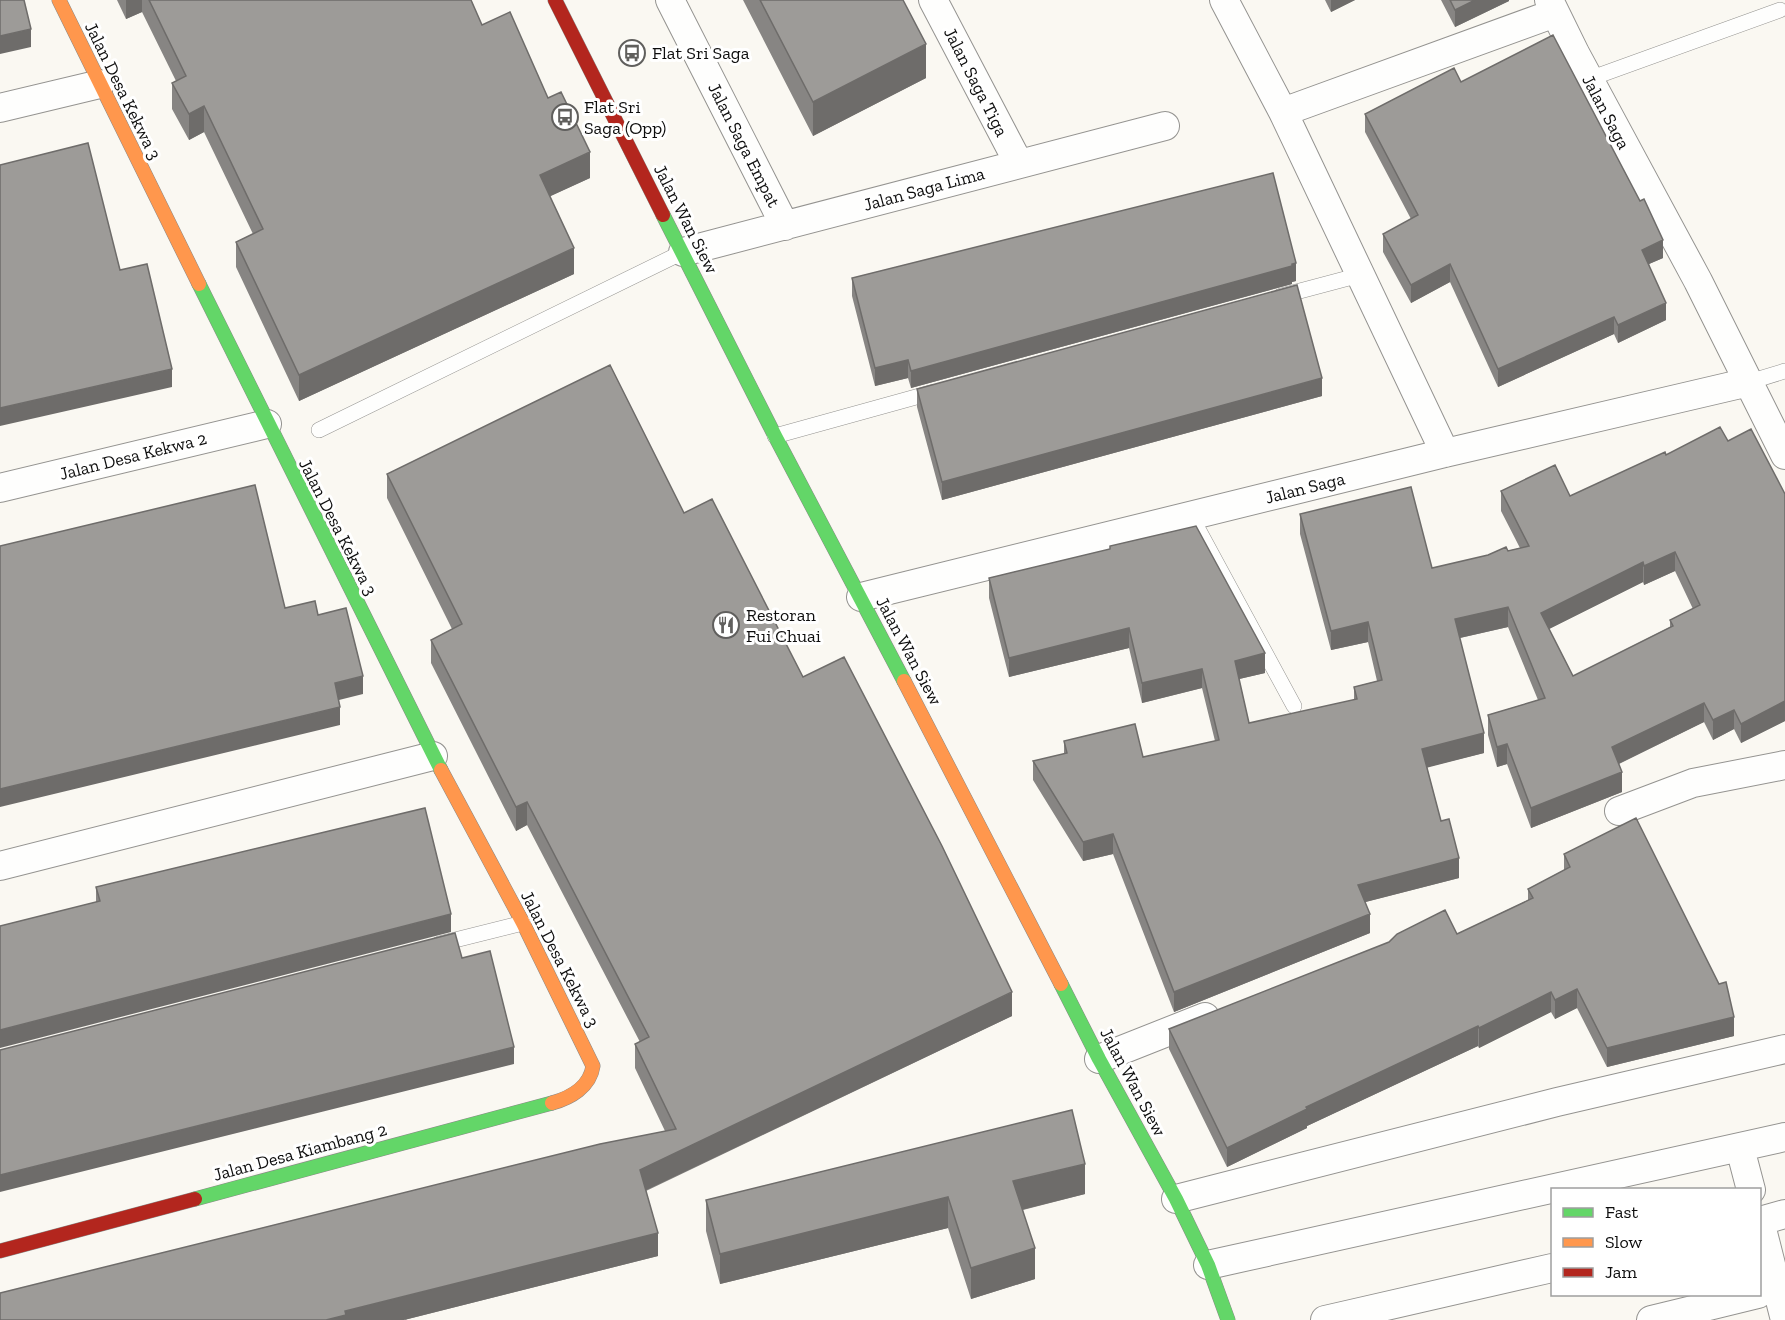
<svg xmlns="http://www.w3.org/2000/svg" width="1785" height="1320" viewBox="0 0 1785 1320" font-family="'Zilla Slab',serif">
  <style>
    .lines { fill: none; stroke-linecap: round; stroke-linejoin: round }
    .lane-casing { stroke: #949390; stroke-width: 16 }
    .street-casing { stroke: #949390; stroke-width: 30 }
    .fast-casing { stroke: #8a8987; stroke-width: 15 }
    .slow-casing { stroke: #8a8987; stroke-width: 15 }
    .jam-casing { stroke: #8a8987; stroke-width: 15 }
    .lane { stroke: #fefefd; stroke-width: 15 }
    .street { stroke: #fefefd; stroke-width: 28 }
    .fast { stroke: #63d668; stroke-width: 14 }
    .slow { stroke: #ff974d; stroke-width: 14 }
    .jam { stroke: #b3261e; stroke-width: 14 }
    .wall { fill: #878583; fill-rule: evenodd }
    .shaded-wall { fill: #6e6c6a }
    .building { fill: #9d9b98; stroke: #6e6c6a; stroke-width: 1.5; fill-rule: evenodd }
    .labels { text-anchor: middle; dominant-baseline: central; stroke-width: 6; stroke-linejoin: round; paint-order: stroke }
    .poi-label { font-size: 18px; fill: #0d0d0d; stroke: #fff; text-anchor: start }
    .street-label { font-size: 18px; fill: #0d0d0d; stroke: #fff }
  </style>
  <rect width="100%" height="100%" fill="#faf8f2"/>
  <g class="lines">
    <defs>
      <path id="lane" d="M1589 79 1780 10
        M1281 296 1360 275
        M1749 382 1785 371
        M319 430 683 252
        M775 436 934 392
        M1191 516 1294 706
        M439 944 523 923"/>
      <path id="street" d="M670 0 785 226
        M933 0 1019 164
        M1224 0 1283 112 1445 453
        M1549 0 1575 53 1698 281 1785 455
        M0 108 100 84
        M1283 112 1555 13
        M683 252 1165 126
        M0 488 267 424
        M861 597 1445 453 1749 382
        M1619 811 1693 783 1785 765
        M0 866 433 756
        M1099 1059 1205 1017
        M1740 1148 1751 1190
        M1176 1199 1557 1102 1785 1049
        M1760 1221 1785 1320
        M1760 1221 1785 1214
        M1208 1265 1785 1137
        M1325 1320 1552 1268
        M1651 1320 1758 1294"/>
      <path id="fast" d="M663 215 775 436 904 681
        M199 284 441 770
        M1061 984 1099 1059 1176 1199 1208 1265 1228 1320
        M195 1199 552 1103"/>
      <path id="slow" d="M59 0 199 284
        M904 681 1061 984
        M441 770 523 923 593 1066C590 1087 570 1098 552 1103"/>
      <path id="jam" d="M555 0 663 215
        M0 1251 195 1199"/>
    </defs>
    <use href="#lane" class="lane-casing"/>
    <use href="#street" class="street-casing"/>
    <use href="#fast" class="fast-casing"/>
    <use href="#slow" class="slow-casing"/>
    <use href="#jam" class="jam-casing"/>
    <use href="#lane" class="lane"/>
    <use href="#street" class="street"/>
    <use href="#fast" class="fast"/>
    <use href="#slow" class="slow"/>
    <use href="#jam" class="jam"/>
  </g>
  <path class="wall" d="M117 0H471L482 25 548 98 590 178 550 196 574 274 299 401 236 267V242L253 234 204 132 189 140 172 109V83L176 81 142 12 126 19Z
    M743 0H903L926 78 813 136Z
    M1325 0H1355L1331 12Z
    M1441 0H1509V1L1455 27Z
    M1461 82 1663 258 1649 264 1666 320 1618 343 1614 334 1498 387 1450 282 1411 303 1383 252V234L1411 219 1365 132V114Z
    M852 278 1296 281 1292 282V284L911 388 908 378 875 386 852 296Z
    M917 389 1322 396 942 500 917 407Z
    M1728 441 1785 494V721L1741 743 1734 729 1713 740 1704 722 1619 764 1622 792 1531 828 1507 764 1497 767 1488 735V715L1538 700 1508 627 1460 638 1484 753 1427 767 1441 821 1459 878 1365 902 1370 933 1174 1012 1113 854 1083 861 1033 780V761L1064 754V741L1143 757 1215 741 1202 688 1142 703 1129 648 1009 677 989 598V578L1110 549V546L1265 673 1239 679 1249 723 1354 700V687L1377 681 1368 642 1331 650 1300 534V514L1432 568 1520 548 1501 511V491L1570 496 1666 455ZM1675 571 1693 609 1670 620V627L1573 676 1549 629 1643 582 1644 585Z
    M387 474 684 513 803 677 1012 1016 646 1191 658 1256 404 1320 665 1131 635 1068V1044L640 1042 527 825 516 831 431 663V640L452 629 387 498Z
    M1564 854 1734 1036 1607 1067 1577 1008 1555 1019 1551 1012 1479 1048 1478 1046 1307 1126V1128L1227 1167 1169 1049V1029L1457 934 1528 900V889L1564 870Z
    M96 887 451 932 96 902Z
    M1085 1194 1023 1210 1035 1279 971 1299 948 1228 720 1284 706 1231V1200Z"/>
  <path class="shaded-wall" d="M126 0H142V12L126 19Z
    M1331 0H1355L1331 12Z
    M1475 0H1509V1L1455 27V10Z
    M31 29V47L0 54V36Z
    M926 44V78L813 136V102Z
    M204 106V132L189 140V114Z
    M590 152V178L540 201V175Z
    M1663 240V258L1642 267V250Z
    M574 248V274L299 401V375Z
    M1296 263V281L1292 282V284L911 388V371Z
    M1450 264V282L1411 303V285Z
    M1666 303V320L1618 343V325Z
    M1614 317V334L1498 387V369Z
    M908 360V378L875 386V368Z
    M172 369V387L0 426V408Z
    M1322 378V396L942 500V482Z
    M1675 552V571L1644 585V566Z
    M1643 562V582L1541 633V613Z
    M1508 607V627L1455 639V619Z
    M1368 622V642L1331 650V631Z
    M1129 628V648L1009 677V658Z
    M1265 653V673L1235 680V661Z
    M1202 669V688L1142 703V683Z
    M363 676V694L335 701V683Z
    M1785 701V721L1741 743V724Z
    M1704 703V722L1612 767V747Z
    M340 707V725L0 807V789Z
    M1734 710V729L1713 740V720Z
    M1484 733V753L1422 769V749Z
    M1507 744V764L1497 767V747Z
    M1622 772V792L1531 828V808Z
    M527 802V825L516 831V807Z
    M1113 834V854L1083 861V842Z
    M1459 858V878L1358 904V885Z
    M451 914V932L0 1048V1030Z
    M1370 914V933L1174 1012V992Z
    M1577 989V1008L1555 1019V1000Z
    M1012 992V1016L640 1193V1170Z
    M1551 992V1012L1479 1048V1028Z
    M1734 1017V1036L1607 1067V1048Z
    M1478 1026V1046L1307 1126V1128L1227 1167V1148L1306 1107Z
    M514 1047V1064L0 1192V1175Z
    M1085 1164V1194L1013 1212V1181Z
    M948 1197V1228L720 1284V1254Z
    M658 1233V1256L404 1320H326L345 1311Z
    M1035 1248V1279L971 1299V1268Z"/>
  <path class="building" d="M0 0H24L31 29 0 36Z
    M149 0H471L482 25 510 12 548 98 561 92 590 152 540 175 574 248 299 375 236 242 263 229 204 106 189 114 172 83 186 76Z
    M760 0H903L926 44 813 102Z
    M1450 0H1475L1455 10Z
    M1553 35 1640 201 1644 199 1663 240 1642 250 1666 303 1618 325 1614 317 1498 369 1450 264 1411 285 1383 234 1418 215 1365 114 1454 68 1461 82Z
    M88 143 120 270 147 264 172 369 0 408V165Z
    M1273 173 1296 263 1292 264V266L911 371 908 360 875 368 852 278Z
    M1297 285 1322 378 942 482 917 389Z
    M610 365 684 513 712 499 803 677 844 657 942 846 1012 992 640 1170 658 1233 345 1311 346 1315 326 1320H0V1293L600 1144 676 1129 635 1044 649 1037 527 802 516 807 431 640 462 624 387 474Z
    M1720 427 1728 441 1751 429 1785 494V701L1741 724 1734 710 1713 720 1704 703 1612 747 1622 772 1531 808 1507 744 1497 747 1488 715 1545 698 1508 607 1455 619 1484 733 1422 749 1441 821 1449 819 1459 858 1358 885 1370 914 1174 992 1113 834 1083 842 1033 761 1067 753 1064 741 1135 724 1143 757 1219 740 1202 669 1142 683 1129 628 1009 658 989 578 1110 549V546L1196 526 1265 653 1235 661 1249 723 1357 699 1354 687 1382 680 1368 622 1331 631 1300 514 1411 487 1432 568 1488 555 1506 547 1508 551 1529 546 1501 491 1555 465 1570 496 1665 452 1666 455ZM1675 552 1700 605 1670 620 1673 626 1573 676 1541 613 1643 562 1644 566Z
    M255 485 285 608 315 601 318 615 346 608 363 676 335 683 340 707 0 789V546Z
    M425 808 451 914 0 1030V926L100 901 96 887Z
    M1636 818 1719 984 1726 982 1734 1017 1607 1048 1577 989 1555 1000 1551 992 1479 1028 1478 1026 1306 1107 1307 1109 1227 1148 1169 1029 1389 942 1397 934 1445 910 1457 934 1533 898 1528 889 1570 867 1564 854Z
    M455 933 462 958 490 951 514 1047 0 1175V1050Z
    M1072 1110 1085 1164 1013 1181 1035 1248 971 1268 948 1197 720 1254 706 1200Z"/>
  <defs>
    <symbol id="bus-ring" viewBox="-11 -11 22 22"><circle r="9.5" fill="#fff" stroke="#605f5d" stroke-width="1.5"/><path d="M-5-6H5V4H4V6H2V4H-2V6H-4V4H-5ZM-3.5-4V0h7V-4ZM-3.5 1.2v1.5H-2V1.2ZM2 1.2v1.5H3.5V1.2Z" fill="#605f5d"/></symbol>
    <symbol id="restaurant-ring" viewBox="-11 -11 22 22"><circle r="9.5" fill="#fff" stroke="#605f5d" stroke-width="1.5"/><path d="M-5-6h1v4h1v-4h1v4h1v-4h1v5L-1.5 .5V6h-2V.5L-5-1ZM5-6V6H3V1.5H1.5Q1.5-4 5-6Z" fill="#605f5d"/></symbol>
  </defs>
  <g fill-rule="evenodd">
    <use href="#bus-ring" x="617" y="38" width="30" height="30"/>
    <use href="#bus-ring" x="550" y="102" width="30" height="30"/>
    <use href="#restaurant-ring" x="711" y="610" width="30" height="30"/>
  </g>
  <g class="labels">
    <g class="poi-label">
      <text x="652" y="53">Flat Sri Saga</text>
      <text x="584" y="107">Flat Sri<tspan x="584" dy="21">Saga (Opp)</tspan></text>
      <text x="746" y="615">Restoran<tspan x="746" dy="21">Fui Chuai</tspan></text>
    </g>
    <g class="street-label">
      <text transform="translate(976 82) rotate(63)">Jalan Saga Tiga</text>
      <text transform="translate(123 91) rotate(64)">Jalan Desa Kekwa 3</text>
      <text transform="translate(1606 112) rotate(62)">Jalan Saga</text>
      <text transform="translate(744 145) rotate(63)">Jalan Saga Empat</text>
      <text transform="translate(924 189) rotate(-15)">Jalan Saga Lima</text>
      <text transform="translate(686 219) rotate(63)">Jalan Wan Siew</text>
      <text transform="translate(133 456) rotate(-14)">Jalan Desa Kekwa 2</text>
      <text transform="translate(1305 488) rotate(-14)">Jalan Saga</text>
      <text transform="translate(338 527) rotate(63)">Jalan Desa Kekwa 3</text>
      <text transform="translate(909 651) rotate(62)">Jalan Wan Siew</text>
      <text transform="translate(560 959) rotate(63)">Jalan Desa Kekwa 3</text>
      <text transform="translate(1133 1082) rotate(62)">Jalan Wan Siew</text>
      <text transform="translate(300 1152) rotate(-15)">Jalan Desa Kiambang 2</text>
    </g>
  </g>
  <rect x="1551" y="1188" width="210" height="108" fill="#ffffff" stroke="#9e9e9e" stroke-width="1.5"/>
  <rect x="1563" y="1208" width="30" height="9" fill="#63d668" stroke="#9e9e9e" stroke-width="1.5"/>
  <text x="1605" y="1218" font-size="18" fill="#0d0d0d">Fast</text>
  <rect x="1563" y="1238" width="30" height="9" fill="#ff974d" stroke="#9e9e9e" stroke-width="1.5"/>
  <text x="1605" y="1248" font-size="18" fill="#0d0d0d">Slow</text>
  <rect x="1563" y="1268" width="30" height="9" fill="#b3261e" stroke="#9e9e9e" stroke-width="1.5"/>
  <text x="1605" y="1278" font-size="18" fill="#0d0d0d">Jam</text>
</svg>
